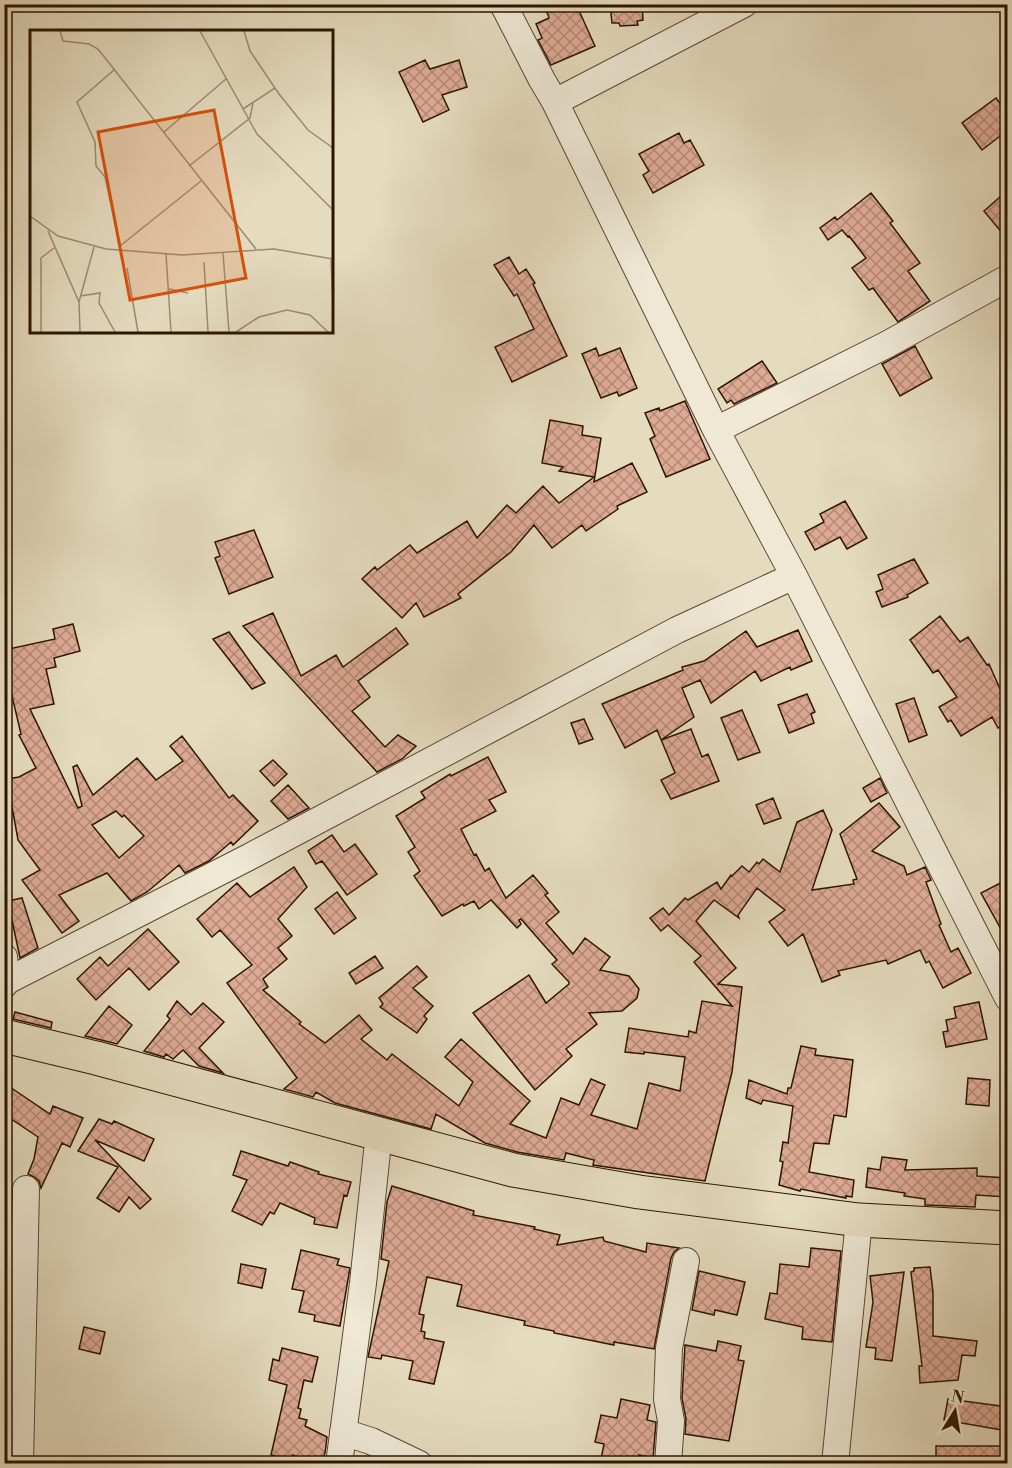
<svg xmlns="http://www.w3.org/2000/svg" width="1012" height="1468" viewBox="0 0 1012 1468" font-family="'Libre Bodoni',serif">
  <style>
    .building { fill: url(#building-cross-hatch); stroke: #2c1600; stroke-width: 1.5; fill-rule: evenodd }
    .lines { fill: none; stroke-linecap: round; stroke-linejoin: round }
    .minor-casing { stroke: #5a4730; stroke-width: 28 }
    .major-casing { stroke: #2c1600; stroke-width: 35 }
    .minor { stroke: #eee8d5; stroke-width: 26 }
    .major { stroke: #e5dbbf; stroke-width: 33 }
    .inset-road { fill: none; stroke: #9b8c73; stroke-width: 1.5 }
    .view { fill: #d5520b; fill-opacity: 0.15; stroke: #d5520b; stroke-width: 3 }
    .inset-edge { fill: none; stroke: #2c1600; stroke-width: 3 }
  </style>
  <defs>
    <pattern id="building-cross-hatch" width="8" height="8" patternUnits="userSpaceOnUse" patternTransform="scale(1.5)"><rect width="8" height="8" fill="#deaa95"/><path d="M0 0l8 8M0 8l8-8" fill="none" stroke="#b48977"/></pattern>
  </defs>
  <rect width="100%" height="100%" fill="#e5dbbf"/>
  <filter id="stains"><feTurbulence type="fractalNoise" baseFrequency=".00333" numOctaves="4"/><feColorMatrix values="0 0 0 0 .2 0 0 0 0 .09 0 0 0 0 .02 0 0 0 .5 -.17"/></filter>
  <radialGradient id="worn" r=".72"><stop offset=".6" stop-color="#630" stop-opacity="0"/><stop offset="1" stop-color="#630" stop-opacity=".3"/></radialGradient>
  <path class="building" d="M544 4H576L595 46 551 65 538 40 542 38 536 24 549 18Z
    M610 4H642L643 20 637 21 638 25 620 26 619 23H612Z
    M425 60 430 69 459 60 467 87 442 95 449 110 423 122 399 72Z
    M996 98 1008 114V130L982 150 962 123Z
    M679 133 684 143 690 140 704 165 653 193 643 175 649 171 639 154Z
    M1008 190V240L984 211Z
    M871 193 893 221 890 223 920 263 908 271 930 301 898 322 873 288 869 290 852 268 866 258 849 236 848 237 842 230 828 240 820 228 835 217 837 220Z
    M509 257 519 274 526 269 535 283 533 284 567 356 512 382 495 347 534 329 517 294 514 296 494 265Z
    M915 346 932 378 900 396 882 364Z
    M596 348 599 356 620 348 637 388 619 396 617 392 601 398 582 354Z
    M762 361 777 383 734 404 731 400 727 403 718 389Z
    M685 401 710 459 666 477 650 439 655 436 645 413 659 408 660 411Z
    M550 420 583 426 582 435 601 438 594 482 632 463 647 492 617 506 618 509 586 531 582 525 552 548 534 525 511 552 458 594 461 598 424 617 416 603 402 618 362 579 375 567 377 570 410 545 417 553 467 521 477 538 507 505 516 513 543 486 559 503 594 477 559 471 563 467 542 463Z
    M845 501 867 538 847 549 840 537 815 550 805 532 824 522 820 514Z
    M254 530 273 577 229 594 215 558 220 556 215 542Z
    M914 559 928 583 907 595 908 597 882 607 876 592 883 589 878 575Z
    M273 613 301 676 336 655 343 667 396 628 408 644 358 681 370 697 352 711 385 747 398 735 416 746 402 759 377 772 243 626Z
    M940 616 960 642 968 637 987 665 989 664 1008 707V723L998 728 992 717 961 736 951 720 948 722 939 707 957 697 938 670 933 673 910 640Z
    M73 624 80 651 54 658 56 667 46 669 54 704 30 709 78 808 82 806 73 767 77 765 93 795 137 758 156 780 183 761 170 746 182 736 229 798 233 795 258 821 233 845 231 842 209 861 185 873 179 865 147 892 131 901 107 873 59 895 79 921 62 933 22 880 40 870 18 840 7 779 19 777 36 768 19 735 21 734 4 662V650L55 639 53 629ZM116 811 122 817 124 815 144 836 119 858 92 825Z
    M798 630 812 661 791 670 790 667 761 681 755 671 711 703 700 680 682 688 694 717 661 740 691 729 702 757 708 754 719 781 671 799 661 780 675 773 657 730 625 748 602 704 683 670 682 667 704 661 746 631 757 647Z
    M229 632 265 683 252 689 213 639Z
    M807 694 815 712 811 714 814 723 789 733 778 705Z
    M914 698 927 735 909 742 896 704Z
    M742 710 760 752 738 760 721 718Z
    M584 719 593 739 579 744 571 723Z
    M488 757 506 792 489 800 496 811 461 829 474 855 476 854 485 871 489 868 506 898 533 875 548 893 545 895 559 912 546 923 573 954 585 938 610 957 600 970 629 976 639 989 637 998 622 1011 589 1013 597 1024 566 1049 572 1056 535 1090 473 1013 529 975 546 1003 569 984V982L552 964 557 960 521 919 519 920 521 924 517 928 491 900 479 909 474 901 464 906 463 904 442 916 414 876 420 871 408 852 415 847 396 816 425 798 421 792 450 774 451 776Z
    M273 760 287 774 274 786 260 771Z
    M880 778 887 793 871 802 863 788Z
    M288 785 309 808 288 819 271 801Z
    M773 798 781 818 764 824 756 805Z
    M879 803 900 827 872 851 904 866 907 875 925 867 931 880 926 882 941 924 939 925 951 952 958 948 971 973 943 988 929 961 926 963 920 950 888 964 886 960 838 971 840 975 822 982 803 934 788 946 769 922 785 910 757 888 738 915 739 918 714 900 696 921 736 968 718 984 742 987 732 1072 705 1181 593 1165 594 1160 566 1153 564 1160 517 1152 485 1143 436 1114 431 1129 335 1103 316 1092 313 1097 284 1089 297 1078 227 983 252 965 220 930 212 937 197 919 237 883 250 897 294 867 307 887 278 919 292 936 278 948 287 959 263 979 268 987 263 990 301 1022 299 1024 325 1043 359 1015 372 1030 361 1039 387 1060 392 1054 459 1106 473 1082 445 1057 461 1039 530 1101 510 1124 546 1138 561 1098 579 1105 591 1079 605 1085 591 1115 637 1129 649 1083 680 1091 685 1057 644 1052V1054L625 1052 629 1028 688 1037 689 1031 696 1033 702 1001 732 1006 694 962 701 956 668 925 661 931 650 918 663 908 669 915 685 898 688 900 717 882 721 889 731 875 732 876 742 866 749 872 757 862 759 864 763 859 780 872 797 822 823 810 832 830 812 890 854 884 853 880 857 879 840 834Z
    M332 835 344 852 355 844 377 874 347 895 322 861 316 864 308 851Z
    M1008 879V942L981 893Z
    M337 892 356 918 334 934 315 909Z
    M22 898 38 948 20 958 8 901Z
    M148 929 179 962 149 990 129 968 96 1000 77 979 100 957 108 966Z
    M375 956 383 968 356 984 349 973Z
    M417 966 427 977 413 988 433 1006 424 1016 427 1019 417 1033 380 1007 383 1004 379 998Z
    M177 1001 191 1015 203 1003 224 1022 199 1048 223 1073 199 1066 183 1050 173 1059 166 1054 164 1057 144 1051 170 1019 167 1016Z
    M979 1002 987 1039 946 1047 943 1032 948 1031 946 1020 956 1018 954 1007Z
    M109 1006 132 1025 117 1044 85 1036Z
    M15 1012 52 1022 51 1028 13 1019Z
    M801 1046 816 1049 815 1055 853 1060 846 1117 834 1115 829 1144 814 1143 809 1172 854 1180 852 1197 846 1196V1198L801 1189 800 1191 779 1185 783 1162 780 1161 783 1142 788 1143 793 1106 763 1100 761 1104 746 1098 749 1080 787 1094 788 1088H791Z
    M968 1078 990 1080 989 1106 966 1104Z
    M4 1083 50 1114 53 1106 83 1118 70 1147 62 1143 41 1188 39 1181 34 1177 28 1174 34 1159 38 1137 4 1114Z
    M99 1119 112 1124 114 1121 154 1139 144 1161 95 1140 151 1199 140 1209 129 1197 119 1212 97 1198 118 1167 78 1151Z
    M241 1151 288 1166 290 1162 319 1172 318 1174 351 1182 347 1196 344 1195 337 1228 314 1224 315 1218 280 1203 274 1214 270 1212 262 1225 232 1211 247 1180 233 1175Z
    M882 1157 907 1160 905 1170 977 1168V1176L1008 1178V1197L976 1195 975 1207 925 1205V1199L904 1196 905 1193 866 1187 868 1168 880 1170Z
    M392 1186 474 1211 473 1215 535 1227 534 1229 560 1235 557 1245 603 1237 604 1241 646 1252 647 1243 679 1248 674 1252 671 1258 654 1349 614 1342V1345L554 1333V1331L524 1325 525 1321 457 1306 462 1285 427 1277 419 1314 424 1315 421 1331 425 1332 424 1338 444 1342 434 1384 409 1379 413 1361 382 1355 381 1359 368 1357 389 1261 381 1259 387 1202Z
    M811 1248 841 1251 832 1342 802 1339 803 1327 765 1319 770 1293 777 1294 780 1264 809 1267Z
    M301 1250 339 1259 337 1265 350 1268 340 1326 314 1321 315 1315 299 1312 304 1291 292 1289Z
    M241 1264 266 1269 262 1288 238 1283Z
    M930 1267 933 1292V1336L977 1341 975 1356 962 1355 958 1380 920 1383 919 1366H922L911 1272 914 1271V1268Z
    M699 1271 745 1282 737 1315 715 1310 714 1315 692 1310Z
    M904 1272 892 1361 875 1359 876 1348 866 1347 873 1302 870 1276Z
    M84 1327 105 1332 100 1354 79 1349Z
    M718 1341 741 1346 738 1360 744 1361 729 1441 685 1434 686 1419 682 1398 685 1345 716 1351Z
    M282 1348 318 1357 312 1382 304 1380 298 1408 301 1409 299 1418 307 1420 305 1426 327 1437 325 1453 320 1464H310L293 1455 292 1460 271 1455 287 1385 269 1380 273 1359 279 1361Z
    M621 1399 650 1405 647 1420 656 1422 653 1458 639 1455 638 1464H600L604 1444 595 1442 601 1415 617 1418Z
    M948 1399 1008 1407V1431L944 1420Z
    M936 1446H1008V1464H936Z"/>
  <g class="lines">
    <defs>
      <path id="minor" d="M503 4 542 80 555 102 716 430 794 576 1008 998
        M555 102 744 4
        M716 430 886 345 1008 278
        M4 957 7 981
        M4 985 7 981 249 857 677 630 794 576
        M343 1432 371 1441 419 1464
        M20 1464 26 1189
        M339 1464 363 1283 379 1133
        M668 1464 671 1421 667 1399 669 1348 686 1261
        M835 1464 859 1220"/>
      <path id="major" d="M4 1036 96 1058 513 1170 639 1192 859 1220 1008 1228"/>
    </defs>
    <use href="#minor" class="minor-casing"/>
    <use href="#major" class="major-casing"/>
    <use href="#minor" class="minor"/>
    <use href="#major" class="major"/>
  </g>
  <g transform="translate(30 30)">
    <rect width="303" height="303" fill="#e5dbbf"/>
    <path class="inset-road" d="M30 1 33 11 59 14 68 19 226 219M170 1 227 104 303 180M214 1 220 21 249 64 278 100 303 118M84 40 47 72 65 112 66 136 75 147 90 215M213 79 245 58M134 102 196 49M159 136 220 88 223 73M0 186 28 206 76 219 152 225 244 219 303 229M18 201 49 272M90 216 171 151M193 223 199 302M136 224 141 302M301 228 303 274M174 232 178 302M97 238 108 302M139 259 158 263M50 266 70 263 69 273 85 302M11 302V228L24 218M50 302 49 272 64 217M206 302 229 287 257 280 280 285 298 302"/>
    <path class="view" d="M184 80 216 248 100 270 68 102Z"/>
    <rect width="303" height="303" class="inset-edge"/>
  </g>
  <rect width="1012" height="1468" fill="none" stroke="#e5dbbf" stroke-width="24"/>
  <rect x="6" y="6" width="1000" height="1456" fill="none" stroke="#2c1600" stroke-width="3"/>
  <rect x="12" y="12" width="988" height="1444" fill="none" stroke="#2c1600" stroke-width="1.5"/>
  <g transform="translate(955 1411) rotate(11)" stroke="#eee8d5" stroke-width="4.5" paint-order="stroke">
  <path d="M0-4.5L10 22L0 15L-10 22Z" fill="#2c1600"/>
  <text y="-9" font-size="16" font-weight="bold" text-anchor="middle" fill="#2c1600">N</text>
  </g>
  <rect width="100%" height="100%" filter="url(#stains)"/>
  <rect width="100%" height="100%" fill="url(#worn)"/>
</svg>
